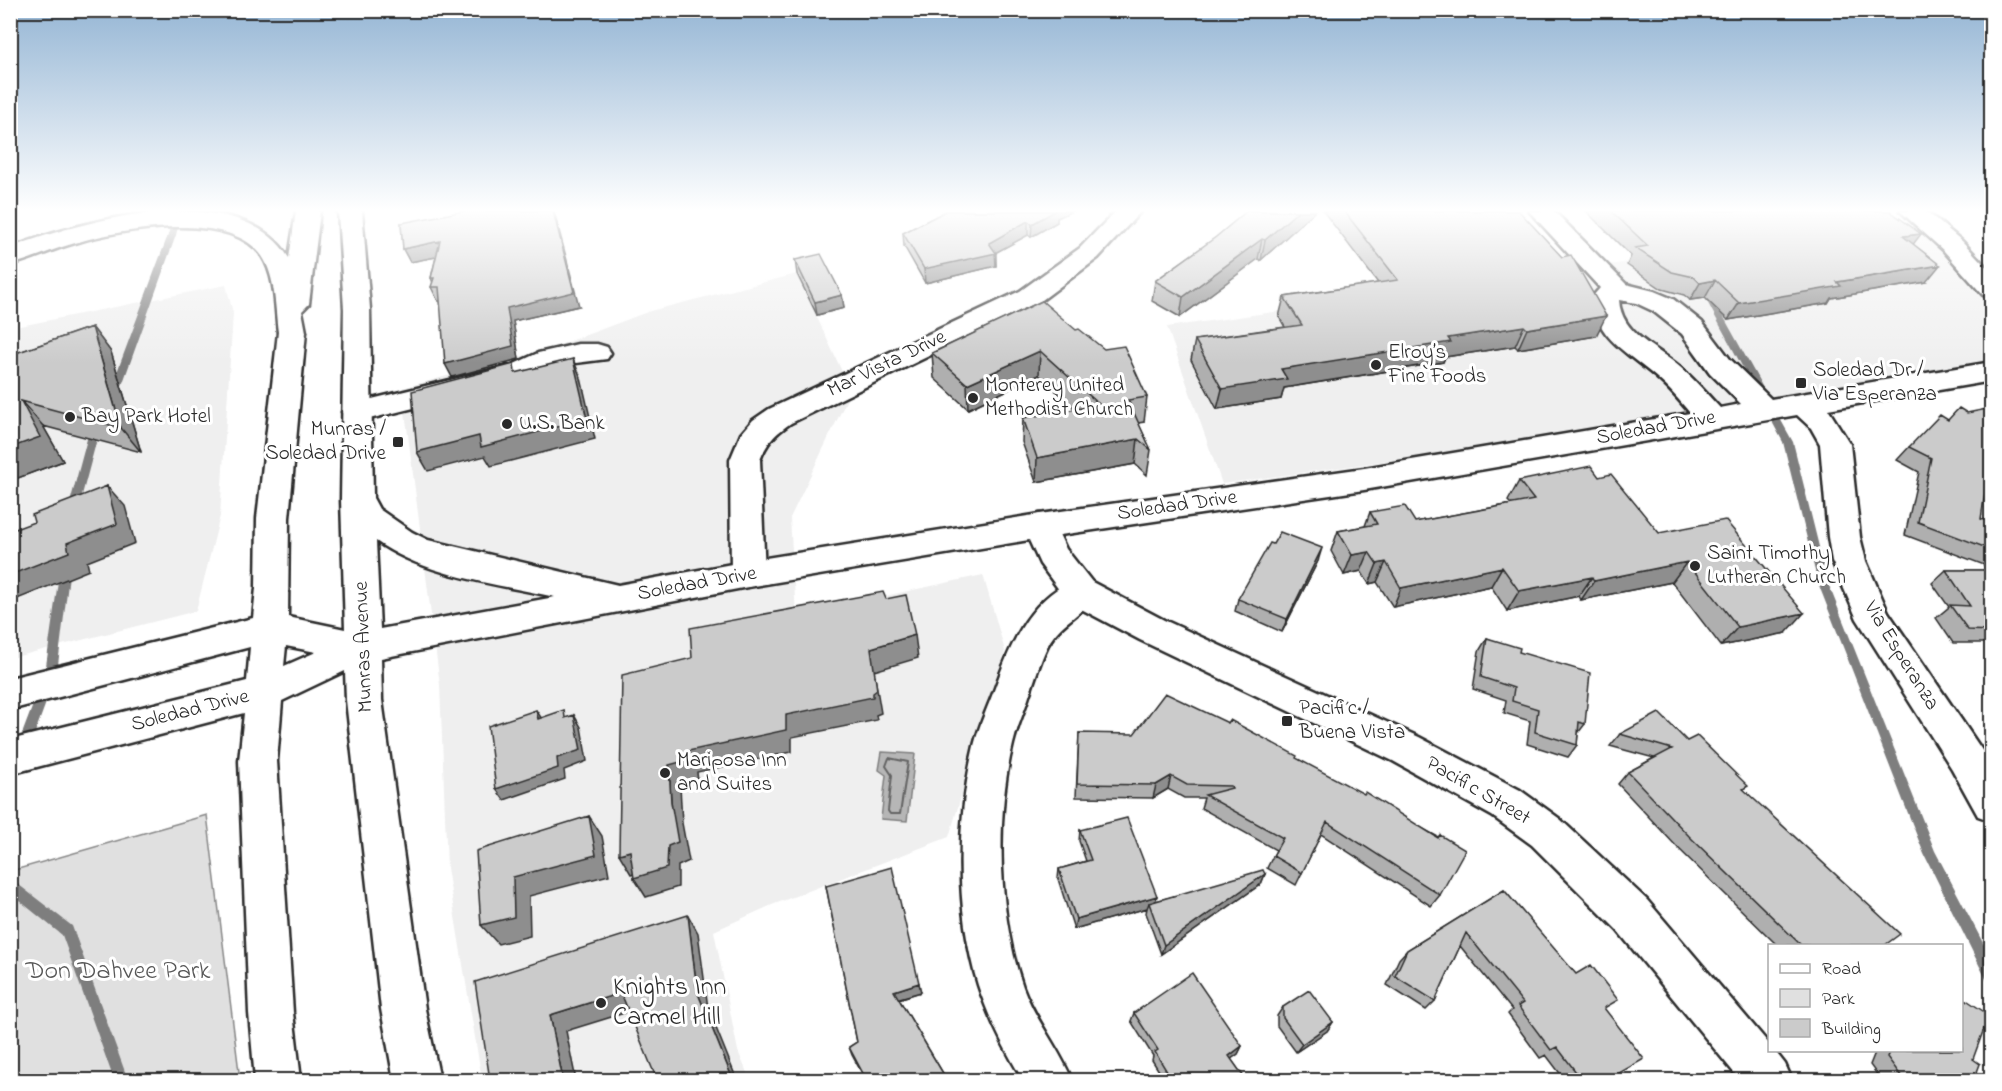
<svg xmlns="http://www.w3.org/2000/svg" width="2002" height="1091" viewBox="0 0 2002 1091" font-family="'Indie Flower',sans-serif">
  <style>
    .built { fill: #efefef }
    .green { fill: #e0e0e0; stroke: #868686; stroke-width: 1.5 }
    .water { fill: #b6b6b6; stroke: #7e7e7e; stroke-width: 1.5 }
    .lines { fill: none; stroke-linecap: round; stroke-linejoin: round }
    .shore { stroke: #636363; stroke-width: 2 }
    .stream { fill: #7e7e7e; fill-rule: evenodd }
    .minor-casing { stroke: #2b2b2b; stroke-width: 5 }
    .major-casing { stroke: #2b2b2b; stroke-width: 5 }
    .highway-casing { stroke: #2b2b2b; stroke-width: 5 }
    .minor { fill: #fff; fill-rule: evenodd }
    .major { fill: #fff; fill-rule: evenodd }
    .highway { fill: #fff; fill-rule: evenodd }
    .wall { fill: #afafaf; stroke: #2b2b2b; stroke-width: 1.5 }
    .shaded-wall { fill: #8e8e8e; stroke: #2b2b2b; stroke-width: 1.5 }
    .building { fill: #cbcbcb; stroke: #2b2b2b; stroke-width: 1.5 }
    .poi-dot { fill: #2b2b2b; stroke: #fff; stroke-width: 2 }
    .labels { text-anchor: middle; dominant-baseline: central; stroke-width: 6; stroke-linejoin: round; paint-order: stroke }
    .poi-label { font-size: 21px; fill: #2b2b2b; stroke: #fff; text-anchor: start }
    .street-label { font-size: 21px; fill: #2b2b2b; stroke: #fff }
    .near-park-label { font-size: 26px; fill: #585858; stroke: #fff }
    .near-poi-label { font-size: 26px; fill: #2b2b2b; stroke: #fff; text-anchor: start }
  </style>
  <rect width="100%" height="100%" fill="#fff"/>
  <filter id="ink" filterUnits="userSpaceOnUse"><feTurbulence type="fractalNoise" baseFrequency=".0167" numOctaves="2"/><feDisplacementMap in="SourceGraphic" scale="12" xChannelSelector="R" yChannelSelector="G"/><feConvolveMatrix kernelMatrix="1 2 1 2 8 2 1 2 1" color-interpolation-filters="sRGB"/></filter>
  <g filter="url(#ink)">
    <path class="built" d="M1909 220 1939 246 1991 304V377L1222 484 1167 327 1575 270Z
      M797 274 851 391 790 518 796 615 983 575 1005 651 949 837 772 905 714 931 738 1051 750 1080H482L447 868 440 685 402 388 549 349 650 311Z
      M226 285 233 313 220 516 196 611 11 658V333L20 326Z"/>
    <path class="green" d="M207 815 240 1080H11V871Z"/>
    <path class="water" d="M882 752 915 754 907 821 881 819 886 775 879 770Z"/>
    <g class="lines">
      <path class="shore" d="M889 758 908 762 900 814H890L888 811 892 775 886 766Z"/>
      <path class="stream" d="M174 211H182L176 235 120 391 115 394 112 393 110 391 168 235Z
        M1707 291 1711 294 1793 442 1828 583 1935 851 1992 960V983L1987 981 1924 854 1818 583 1783 442 1703 294Z
        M98 424 103 427 97 439 78 510 73 514 68 510 87 439 95 425Z
        M65 563 69 564 70 567 57 673 16 784 14 788 10 789V766L45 673 60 567 61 564Z
        M10 878 72 926 128 1080H114L62 935 10 893Z"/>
      <defs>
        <path id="minor" d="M1116 211H1141L1098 258 1038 303 791 423C775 434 767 442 760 460L765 574 760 583 748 587 736 583 731 574 730 460 741 434 753 420 769 409 1020 291 1080 248Z
          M1529 211H1554L1626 284 1654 291 1673 299 1702 322 1730 359 1771 399 1992 362V381L1828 409 1850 444 1860 537 1866 561 1888 612 1992 765V821L1978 816 1952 769 1857 619 1832 561 1828 537 1820 444 1811 428 1797 415 1364 490 1040 538 1029 535 1024 526 1029 517 1040 514 1364 468 1690 413C1680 401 1669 388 1657 378 1630 354 1593 337 1593 296L1600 288ZM1619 300 1636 303 1653 311 1682 334 1710 373 1741 404 1720 408C1707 394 1694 379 1680 367 1657 347 1621 334 1619 300Z
          M1900 211H1926L1962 241 1992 273V297L1983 295 1944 251Z
          M578 344H597L607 347 611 353 607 359 560 365 531 379 357 422 347 419 342 412 347 405 512 365 538 353Z
          M1080 578 1092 582 1097 592C1086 614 1061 620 1048 645 1040 661 1035 679 1029 696 1024 712 1017 727 1013 744 995 817 998 916 1023 987 1035 1020 1059 1048 1072 1080H1023C1005 1050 989 1019 978 985 955 910 956 822 974 746 979 725 989 705 996 685 1012 641 1032 594 1080 578Z"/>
        <path id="major" d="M338 211H362L370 309 373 498 379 509 412 532 428 540 618 585 748 561 1040 514 1051 517 1066 549 1092 582 1164 620 1419 737 1520 790 1560 819 1647 900 1770 1045V1050H1774L1785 1064 1792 1080H1740L1617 930 1532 845 1492 816 1393 761 1140 640 1068 602 1040 564 1029 540 748 587 381 658 382 700 425 1009 440 1080H394L381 1009 346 700 345 671 282 701 277 761 293 1013 301 1080H255L249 1013 239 761 244 713 10 774V740L247 681 250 647 10 710V678L253 618 256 588 257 518 278 332 282 326 292 323 302 326 306 332 289 518 288 617 345 629 341 499 344 309ZM376 541C424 576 498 584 555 597L380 629ZM286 646 316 652 284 666Z"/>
        <path id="highway" d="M296 211H320L309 304 302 311 306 332 302 338 292 341 282 338 278 332C275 309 276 277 262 256 231 210 120 229 75 243 53 249 33 259 10 265V248C82 220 239 177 289 258Z"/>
      </defs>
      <use href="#minor" class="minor-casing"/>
      <use href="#major" class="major-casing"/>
      <use href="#highway" class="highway-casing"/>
      <use href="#minor" class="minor"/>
      <use href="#major" class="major"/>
      <use href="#highway" class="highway"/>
    </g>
    <path class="wall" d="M946 211H1072L1057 218V222L1031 237 1028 235 996 252V266L925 283 904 246 903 233Z
      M1247 211H1315L1261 260 1258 259 1180 317 1152 301 1155 281 1216 237Z
      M1323 211H1519L1596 336 1518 349 1515 346 1445 357 1443 362 1284 388 1281 399 1217 409 1191 360 1195 340 1285 327 1279 317 1284 297 1378 283Z
      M1586 211H1890L1913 244 1926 282 1831 298 1828 303 1728 320 1705 298 1690 300 1684 295 1662 289 1627 265 1631 256Z
      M401 223 579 306 513 321 519 359 452 377 440 301H438L431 287 433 283 431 278 436 257 410 262 403 249Z
      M795 260 842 295 844 308 817 315 797 274Z
      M1042 301 1147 397 1144 422 1138 423 1151 450 1147 475 1135 464 1036 482 1022 442 1023 418 1075 409 1039 375 968 409 934 378 932 353Z
      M92 327 111 352 141 452 43 426 63 461 10 481V355Z
      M1992 408V466L1989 464 1981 519 1992 523V568L1905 535 1919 472 1897 460 1909 447 1948 420Z
      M1599 477 1659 533 1786 633 1721 646 1672 582 1581 600 1579 596 1507 611 1491 586 1393 607 1377 582 1369 584 1361 571 1344 575 1331 551 1338 531 1365 526 1370 512 1415 522 1511 504 1508 501 1519 481Z
      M1318 561 1282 632 1235 611 1238 599Z
      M1946 570H1992V643H1953L1936 618 1949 607 1932 583Z
      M1487 638 1519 652 1585 724 1578 733 1577 745 1568 757 1527 744 1530 721 1504 713 1506 700 1473 689 1479 651Z
      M1079 733 1296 759 1438 837 1440 835V895L1431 906 1321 834 1296 885 1267 868 1276 850 1201 808 1204 798H1184L1168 789 1153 798 1076 797Z
      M1620 734 1687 741 1744 790 1885 945H1777L1677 847 1618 784 1628 772 1654 758 1610 746Z
      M1080 830 1155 901 1265 874 1261 884 1161 954 1146 913 1147 908 1074 929 1058 879 1059 869 1086 861 1079 841Z
      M826 886 921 992 899 999 947 1080 865 1079 852 1055 849 1047 857 1042Z
      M1504 890 1605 1009 1608 1080H1565L1546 1055 1540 1058 1508 1014 1512 1010 1460 946 1435 1001 1426 1010 1387 985 1399 959 1407 950Z
      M1283 1007 1333 1022 1327 1031 1296 1052 1277 1026V1016Z
      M1134 1013 1242 1046 1238 1054 1231 1059 1246 1080H1163L1164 1079 1152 1060 1153 1056 1131 1021Z
      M1876 1050H1962L1973 1059 1974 1080H1881L1870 1065Z"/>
    <path class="shaded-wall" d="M553 211H554L579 306 513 321 519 359 452 377 445 364 507 308Z
      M1054 211H1072L1057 218V222L1031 237 1032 224Z
      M1298 211H1315L1261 260 1265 240Z
      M1028 221V235L995 253 996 266 925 283 924 269 989 243Z
      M1921 234 1908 251 1903 236Z
      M1262 239 1258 259 1180 317 1183 297Z
      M440 241 446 255 410 262 403 249Z
      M1940 265 1926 282 1831 298 1828 303 1728 320 1739 303 1837 282Z
      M1715 280 1705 298 1690 300 1700 283Z
      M842 295 844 308 817 315 815 302Z
      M1606 316 1596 336 1518 349 1527 329Z
      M1524 326 1515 346 1445 357 1443 362 1284 388 1281 399 1217 409 1222 389 1281 369 1448 338Z
      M92 327 111 352 141 452 121 428Z
      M1040 351 1039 375 968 409 967 384Z
      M573 359 581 378 595 439 491 466 485 456 428 471 417 452Z
      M21 401 43 426 63 461 10 481V448Z
      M1138 439 1135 464 1036 482 1037 458Z
      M107 486 125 506 135 543 87 562 89 570 10 602V575L67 543Z
      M1322 548 1318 561 1282 632 1287 619Z
      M1369 552 1361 571 1344 575 1352 555Z
      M1386 562 1377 582 1369 584 1377 564Z
      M1687 562 1672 582 1581 600 1594 581Z
      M1502 567 1491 586 1393 607 1401 588Z
      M1592 577 1579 596 1507 611 1519 591Z
      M1804 613 1786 633 1721 646 1738 627Z
      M915 635 918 658 874 671 881 713 876 715 877 720 792 737V752L697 772 698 782 680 786 682 823 689 861 678 866V887L646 897 634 878 668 846 671 802 669 765 688 751 786 715 871 648Z
      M536 710 544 722 538 719Z
      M574 715 581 727 587 761 564 770 565 779 504 800 496 789 557 758Z
      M1171 776 1168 789 1153 798 1156 785Z
      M589 816 602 836 609 875 529 896 530 936 498 944 481 925 513 877Z
      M630 851 642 870 631 874 619 854Z
      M1265 874 1261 884 1161 954 1164 945Z
      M1157 896 1154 906 1149 903 1147 908 1074 929 1076 919Z
      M688 915 698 933 708 1008 737 1080H733L697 991Z
      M919 983 921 992 896 999 894 991Z
      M621 993 634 1010 566 1031 576 1080H563L550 1015Z
      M1333 1022 1327 1031 1296 1052 1302 1044Z
      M1242 1046 1238 1054 1224 1064 1229 1056Z"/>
    <path class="building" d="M464 211H553L574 292 507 308 513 346 445 364 439 287H431L434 278H431L440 241 403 249 401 223Z
      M946 211H1055L1032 224 1028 221 989 243 996 253 924 269 903 233Z
      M1247 211H1298L1265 240 1262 239 1183 297 1155 281 1216 237Z
      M1344 211H1519L1562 257 1571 255 1606 316 1527 329 1524 326 1448 338 1451 342 1281 369 1287 379 1222 389 1195 340 1302 325 1284 297 1398 280Z
      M1611 211H1890L1921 234 1903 236 1940 265 1837 282 1841 286 1739 303 1715 280 1700 283 1694 277 1672 272 1635 248 1648 246Z
      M821 254 842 295 815 302 795 260Z
      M1042 301 1076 330 1079 329 1104 349 1124 346 1147 397 1128 400 1151 450 1138 439 1037 458 1023 418 1100 405 1040 351 967 384 932 353Z
      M92 327 121 428 21 401 40 437 10 448V355Z
      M573 359 587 419 481 447 479 436 417 452 412 391 514 364 515 373Z
      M1959 408 1967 413 1992 408V446L1981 519 1992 523V550L1918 522 1931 458 1909 447 1940 415 1948 420Z
      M1591 466 1599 477 1611 474 1659 533 1725 520 1804 613 1738 627 1687 562 1594 581 1592 577 1519 591 1502 567 1401 588 1386 562 1377 564 1369 552 1352 555 1338 531 1377 524 1370 512 1405 506 1415 522 1534 500 1519 481Z
      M107 486 117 524 67 543 69 552 10 575V531L34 522 32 515Z
      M1280 532 1322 548 1287 619 1238 599 1270 543 1273 544Z
      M1946 570H1992V631L1968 630 1950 605 1970 606Z
      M883 592 886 599 906 595 915 635 871 648 877 690 873 693V697L786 715V730L688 751V760L669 765 671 802 678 842 668 846 667 868 634 878 630 851 619 854 622 675 692 658 690 628Z
      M1487 638 1520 648 1519 652 1590 673 1585 724 1579 722 1577 745 1535 732 1538 709 1512 701 1514 688 1481 677Z
      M1165 693 1228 723 1230 720 1297 756 1296 758 1364 794 1365 792 1438 838 1440 835 1465 850 1440 895 1327 822 1302 873 1273 856 1283 838 1205 795 1232 788 1231 786 1187 785 1171 776 1156 785 1077 784 1079 733 1134 734Z
      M536 710 538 719 564 710 565 718 574 715 581 750 557 758 558 768 496 789 488 726Z
      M1659 713 1687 741 1697 736 1748 786 1743 789 1900 934 1885 945H1801L1689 836 1628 772 1672 749 1620 734Z
      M589 816 596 855 513 877 514 917 481 925 476 851Z
      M1127 818 1157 896 1076 919 1059 869 1091 860 1080 830Z
      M892 867 919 983 894 991 947 1080H863L866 1079 849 1047 857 1042 826 886Z
      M1263 870 1265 874 1164 945 1149 903Z
      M1504 890 1576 974 1591 965 1618 1000 1604 1008 1644 1059 1607 1080H1582L1557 1047 1551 1050 1518 1006 1523 1003 1466 933 1435 1001 1395 976 1407 950Z
      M688 915 697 991 733 1080H657L621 993 550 1015 563 1080H490L475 982Z
      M1192 973 1242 1046 1229 1056 1246 1080H1164L1163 1079 1169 1075 1155 1052 1158 1050 1134 1013Z
      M1309 990 1333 1022 1302 1044 1283 1018V1007Z
      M1962 997 1989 1015 1973 1059 1980 1064 1974 1080H1904L1887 1057 1890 1050H1962Z"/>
  </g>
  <linearGradient id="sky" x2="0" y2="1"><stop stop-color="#94b5d4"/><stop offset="0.58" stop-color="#fff"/><stop offset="1" stop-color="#fff" stop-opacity="0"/></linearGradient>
  <rect width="2002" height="363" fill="url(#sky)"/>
  <g class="poi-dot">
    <circle cx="1376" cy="365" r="6"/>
    <rect x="1795" y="377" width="12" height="12" rx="3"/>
    <circle cx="973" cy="398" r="6"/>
    <circle cx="70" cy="417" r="6"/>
    <circle cx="507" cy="424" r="6"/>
    <rect x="392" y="436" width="12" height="12" rx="3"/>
    <circle cx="1695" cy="566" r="6"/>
    <rect x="1281" y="715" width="12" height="12" rx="3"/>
    <circle cx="665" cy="773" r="6"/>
    <circle cx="601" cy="1003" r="6"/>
  </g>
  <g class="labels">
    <g class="poi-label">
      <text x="1388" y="353">Elroy’s<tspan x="1388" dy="24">Fine Foods</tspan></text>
      <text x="1813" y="371">Soledad Dr /<tspan x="1813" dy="24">Via Esperanza</tspan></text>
      <text x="985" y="386">Monterey United<tspan x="985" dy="24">Methodist Church</tspan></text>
      <text x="82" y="417">Bay Park Hotel</text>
      <text x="519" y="424">U.S. Bank</text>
      <text x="386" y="430" text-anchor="end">Munras /<tspan x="386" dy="24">Soledad Drive</tspan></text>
      <text x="1707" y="554">Saint Timothy<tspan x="1707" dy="24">Lutheran Church</tspan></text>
      <text x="1299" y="709">Pacific /<tspan x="1299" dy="24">Buena Vista</tspan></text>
      <text x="677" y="761">Mariposa Inn<tspan x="677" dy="24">and Suites</tspan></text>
    </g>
    <g class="street-label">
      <text transform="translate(887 364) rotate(-26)">Mar Vista Drive</text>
      <text transform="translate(1656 428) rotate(-10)">Soledad Drive</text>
      <text transform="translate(1177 506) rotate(-8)">Soledad Drive</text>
      <text transform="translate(697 584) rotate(-10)">Soledad Drive</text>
      <text transform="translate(364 647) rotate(-92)">Munras Avenue</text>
      <text transform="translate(1901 656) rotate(58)">Via Esperanza</text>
      <text transform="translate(190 711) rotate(-14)">Soledad Drive</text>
      <text transform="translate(1478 791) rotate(30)">Pacific Street</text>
    </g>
    <g class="near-park-label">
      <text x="118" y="972">Don Dahvee Park</text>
    </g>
    <g class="near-poi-label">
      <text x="613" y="988">Knights Inn<tspan x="613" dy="30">Carmel Hill</tspan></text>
    </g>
  </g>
  <rect width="2002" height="1091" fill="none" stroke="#fff" stroke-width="36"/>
  <rect x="18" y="18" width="1966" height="1055" fill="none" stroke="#2b2b2b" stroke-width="2" filter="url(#ink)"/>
  <rect x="1768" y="944" width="195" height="108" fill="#ffffff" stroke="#aaaaaa" stroke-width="1.5"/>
  <rect x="1780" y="964" width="30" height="9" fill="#ffffff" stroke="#aaaaaa" stroke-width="1.5"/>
  <text x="1822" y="974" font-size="18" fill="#2b2b2b">Road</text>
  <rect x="1780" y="989" width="30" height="18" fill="#e0e0e0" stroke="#aaaaaa" stroke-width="1.5"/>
  <text x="1822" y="1004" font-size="18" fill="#2b2b2b">Park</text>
  <rect x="1780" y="1019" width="30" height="18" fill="#cbcbcb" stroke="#aaaaaa" stroke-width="1.5"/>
  <text x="1822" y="1034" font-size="18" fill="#2b2b2b">Building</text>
</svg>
